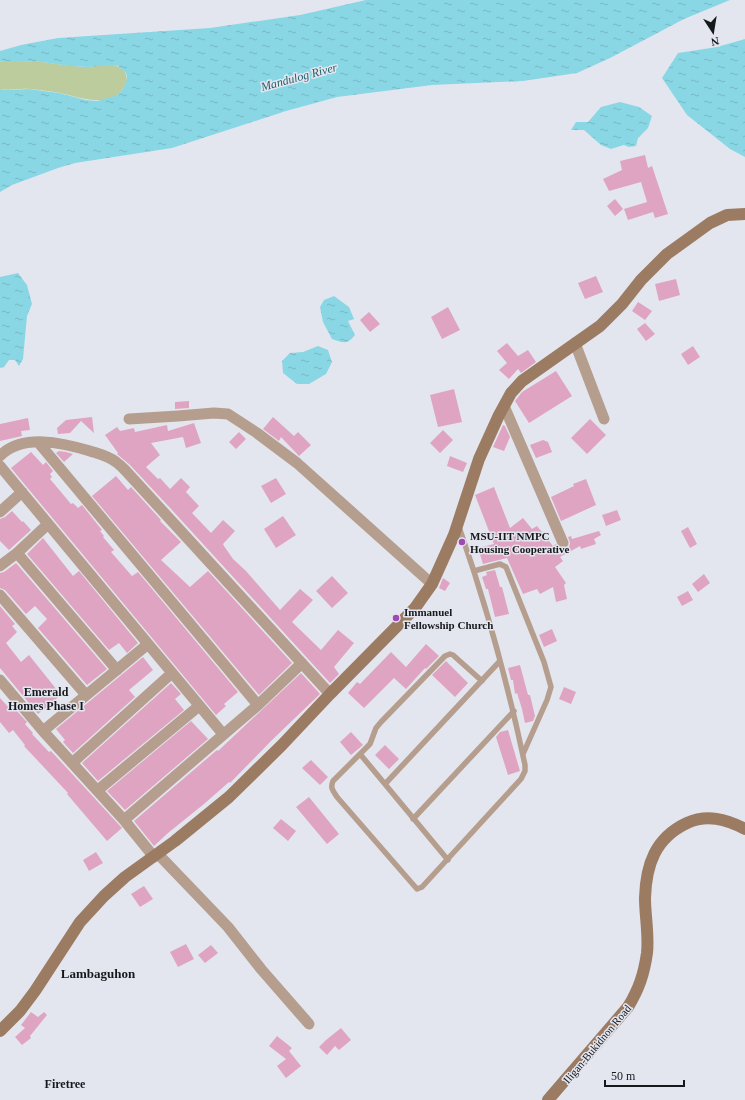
<svg xmlns="http://www.w3.org/2000/svg" width="745" height="1100" viewBox="0 0 745 1100" font-family="'Times New Roman',serif">
  <style>
    .grass { fill: #bccc9d }
    .water { fill: url(#water-ripples) }
    .building { fill: #dfa4c2 }
    .lines { fill: none; stroke-linecap: round; stroke-linejoin: round }
    .lane { stroke: #b59e8e; stroke-width: 5.5 }
    .street { stroke: #b59e8e; stroke-width: 11 }
    .secondary { stroke: #9c7b63; stroke-width: 12 }
    .poi-dot { fill: #9f49b6; stroke: #e3e6ef; stroke-width: 1.5 }
    .labels { text-anchor: middle; dominant-baseline: central; stroke-width: 3; stroke-linejoin: round; paint-order: stroke }
    .poi-label { font-size: 11px; font-weight: bold; fill: #17181c; stroke: #e3e6ef; text-anchor: start }
    .street-label { font-size: 11px; fill: #17181c; stroke: #e3e6ef }
    .water-label { font-size: 12px; font-style: italic; fill: #1e5e69; stroke: #e3e6ef }
    .neighbourhood-label { font-size: 12px; font-weight: bold; fill: #17181c; stroke: #e3e6ef }
    .quarter-label { font-size: 13px; font-weight: bold; fill: #17181c; stroke: #e3e6ef }
  </style>
  <defs>
    <pattern id="water-ripples" width="26" height="14" patternUnits="userSpaceOnUse"><rect width="26" height="14" fill="#89d7e5"/><path d="M2 4q2-2 4 0t4 0M15 11q2-2 4 0t4 0" fill="none" stroke="#76b8c4"/></pattern>
  </defs>
  <rect width="100%" height="100%" fill="#e3e6ef"/>
  <path class="grass" d="M4 61C17 61 30 61 43 62 57 64 71 66 85 67 94 67 104 63 113 65 118 66 125 69 126 75 128 81 126 85 123 89 110 109 78 97 60 93 51 91 40 90 30 89 20 88 10 91 0 89V62Z"/>
  <path class="water" d="M366 0H730L684 19 610 58 577 73 523 81 432 85 337 97 286 111 172 148 75 163 58 168 12 185 0 192V89L7 90 29 89 59 93 86 100 97 101 115 96 121 92 126 84 127 77 126 73 118 66 112 65 88 67 70 66 42 62 4 61 0 62V51L21 45 58 38 210 28 300 15Z
    M745 39V157L730 149 687 115 662 78 678 53 717 47Z
    M620 102 639 107 652 116 648 128 638 138 636 146 629 147 624 145 611 149 601 145 584 130H571L576 122H588L601 107Z
    M18 273 27 285 32 304 27 316 23 359 19 366 15 360H9L4 367 0 368V277Z
    M334 296 349 307 354 319 348 321 355 335C347 345 343 343 332 339L323 322 320 307 324 300Z
    M318 346 328 350 332 362 326 374 309 384H297L283 373 282 361 290 353 303 352Z"/>
  <path class="building" d="M645 155 648 168 652 166 668 214 655 218 653 212 628 220 624 209 647 202 641 182 609 191 603 179 622 170 620 161Z
    M615 199 623 209 615 216 607 206Z
    M596 276 603 292 585 299 578 283Z
    M676 279 680 295 659 301 655 284Z
    M638 302 652 311 645 320 632 311Z
    M448 307 460 330 442 339 431 317Z
    M369 312 380 324 370 332 360 320Z
    M645 323 655 334 646 341 637 329Z
    M507 343 518 356 528 350 536 362 521 373 518 369 509 379 499 370 507 363 497 351Z
    M693 346 700 357 688 365 681 354Z
    M556 371 572 396 529 423 515 401 522 392Z
    M454 389 462 422 438 427 430 395Z
    M189 401V408L175 409V402Z
    M92 417 94 433 81 421 70 433 58 434 57 428 66 420Z
    M273 417 294 436 298 432 311 445 299 456 281 437 279 441 263 429Z
    M28 418 30 430 21 431 22 436 0 441V424Z
    M590 419 606 435 587 454 571 438Z
    M194 423 201 443 186 448 183 437 151 443 160 455 146 467 158 479 160 478 170 489 181 478 190 487 186 492 199 506 192 513 211 533 223 520 235 531 223 544 224 546 233 559 246 571 280 610 300 589 313 600 292 622 321 650 338 630 354 643 334 667 339 674 330 683 172 510 130 465 117 454 118 453 105 435 117 427 120 431 134 428 135 432 167 425 168 431Z
    M503 425 505 426 510 437 504 451 493 447Z
    M443 430 453 440 440 453 430 443Z
    M239 432 246 439 236 449 229 442Z
    M543 440 548 442 552 452 536 458 530 445Z
    M59 451 66 452 73 454 64 462 56 453Z
    M31 452 43 465 46 462 53 471 50 474 52 477 50 479 61 492 71 504 73 503 78 508 82 505 102 530 100 531 104 536 103 537 114 550 111 552 132 576 138 572 238 692 224 704 226 706 216 715 11 468Z
    M450 456 467 463 463 472 447 466Z
    M116 476 128 490 131 487 161 520 160 521 181 542 161 560 190 587 208 571 292 663 259 695 92 496Z
    M276 478 286 494 271 503 261 486Z
    M586 479 596 505 561 521 551 497 574 486 573 484Z
    M494 487 510 528 523 518 532 529 537 526 553 546 556 544 559 548 563 550 569 547 570 543 568 537 571 536 572 539 599 531 601 535 594 539 596 544 581 549 580 546 560 557 563 561 555 567 566 583 564 585 567 599 556 602 553 587 540 594 537 589 523 594 507 558 483 564 478 548 494 544 475 495Z
    M617 510 621 520 606 526 602 515Z
    M12 511 22 522 23 521 31 530 9 550 0 541V519L5 517Z
    M283 516 296 535 276 548 264 529Z
    M688 527 697 544 690 548 681 531Z
    M43 538 73 576 79 571 138 643 127 653 119 643 109 650 27 554Z
    M16 563 107 669 87 685 38 628 47 619 35 606 26 614 5 590 0 588V573L4 572Z
    M495 570 500 587H502L509 614 495 617 488 589H486L482 577 487 575 486 572Z
    M704 574 710 583 698 592 692 584Z
    M332 576 348 593 332 608 316 591Z
    M443 578 450 583 445 591 439 588Z
    M688 591 693 600 682 606 677 597Z
    M0 606 15 624 12 626 17 632 6 643 21 662 29 655 61 695 38 714 0 668Z
    M552 629 557 641 544 647 539 635Z
    M426 644 439 656 426 669 425 668 406 689 394 678 364 708 348 693 357 682 360 684 391 652 406 667Z
    M143 657 153 670 129 690 135 697 73 753 63 742 65 740 56 729Z
    M446 661 468 683 455 697 432 675Z
    M520 665 528 695H530L535 716 533 721 525 723 522 709 517 693 515 694 513 680H511L508 668Z
    M301 673 320 694 272 740 230 783 229 782 204 804 168 833 154 846 134 821 217 750 218 751Z
    M171 683 181 694 175 699 184 710 98 781 82 763Z
    M564 687 576 692 571 704 559 699Z
    M0 698 12 711 15 709 27 722 25 724 33 733 32 734 49 752 51 751 122 828 107 841 67 794 68 793 24 746 25 745 13 730 9 733 0 722Z
    M191 721 208 739 125 810 107 791Z
    M508 730 520 771 508 775 496 737 500 732Z
    M351 732 363 745 351 755 340 742Z
    M385 745 399 759 389 769 375 755Z
    M311 760 328 777 320 785 302 768Z
    M309 797 339 834 327 844 296 807Z
    M281 819 296 831 288 841 273 828Z
    M96 852 103 863 89 871 83 860Z
    M144 886 153 899 140 907 131 894Z
    M186 944 194 959 178 967 170 952Z
    M211 945 218 953 205 963 198 955Z
    M31 1012 38 1017 44 1012 47 1015 30 1036 31 1038 22 1045 15 1037 25 1028 21 1025Z
    M341 1028 351 1040 339 1050 335 1046 327 1055 319 1047 326 1040Z
    M277 1036 292 1048 289 1051 301 1066 286 1078 277 1066 286 1059 269 1046Z"/>
  <g class="lines">
    <path class="lane" d="M459 527C486 604 508 684 525 765V771L521 779 422 887 417 889 337 797C333 791 330 788 333 781L370 744 376 728 381 722 445 656 450 654 453 655 482 681
      M474 571 500 564 506 567 544 662 551 687 547 700 523 754
      M360 754 448 860
      M385 784 500 661
      M413 819 514 711"/>
    <path class="street" d="M575 343 604 419
      M504 406 563 543
      M129 419 178 416 214 413 228 414 257 433 297 463 432 584
      M38 442 258 705
      M0 456C22 433 63 443 90 451 99 454 108 456 116 462 119 464 122 467 125 470L330 694
      M0 466 223 734
      M0 512 22 492
      M17 553 117 670
      M0 566 17 553 48 524
      M0 595 86 695
      M0 680 43 731 124 820 154 857
      M43 731 148 644
      M72 763 172 673
      M98 790 199 706
      M124 820 258 705 302 663
      M158 854 228 927 261 969 309 1024"/>
    <path class="secondary" d="M0 1031 20 1011 35 991 80 922 104 896 125 877 175 841 229 797 282 745 330 694 415 608 432 584 454 535 479 459 499 415 511 393 522 381 600 326 622 304 641 280 667 254 710 223 727 215 745 214
      M548 1100 628 1007C639 989 644 974 647 953 649 935 645 916 645 898 646 865 655 838 687 823 707 814 726 819 745 829"/>
  </g>
  <g class="poi-dot">
    <circle cx="462" cy="542" r="4"/>
    <circle cx="396" cy="618" r="4"/>
  </g>
  <g class="labels">
    <g class="poi-label">
      <text x="470" y="536">MSU-IIT NMPC<tspan x="470" dy="13">Housing Cooperative</tspan></text>
      <text x="404" y="612">Immanuel<tspan x="404" dy="13">Fellowship Church</tspan></text>
    </g>
    <g class="street-label">
      <text transform="translate(597 1044) rotate(-50)">Iligan-Bukidnon Road</text>
    </g>
    <g class="water-label">
      <text transform="translate(299 77) rotate(-15)">Mandulog River</text>
    </g>
    <g class="neighbourhood-label">
      <text x="46" y="692">Emerald<tspan x="46" dy="14">Homes Phase I</tspan></text>
      <text x="65" y="1084">Firetree</text>
    </g>
    <g class="quarter-label">
      <text x="98" y="973">Lambaguhon</text>
    </g>
  </g>
  <g transform="translate(713 32) rotate(168)" stroke="#e3e6ef" stroke-width="3" paint-order="stroke">
  <path d="M0-3L7 15L0 10L-7 15Z" fill="#17181c"/>
  <text y="-6" font-size="11" font-weight="bold" text-anchor="middle" fill="#17181c">N</text>
  </g>
  <path d="M605 1080v6h79v-6" fill="none" stroke="#17181c" stroke-width="2"/>
  <text x="611" y="1080" font-size="12" fill="#17181c" stroke="#e3e6ef" stroke-width="3" paint-order="stroke">50 m</text>
</svg>
